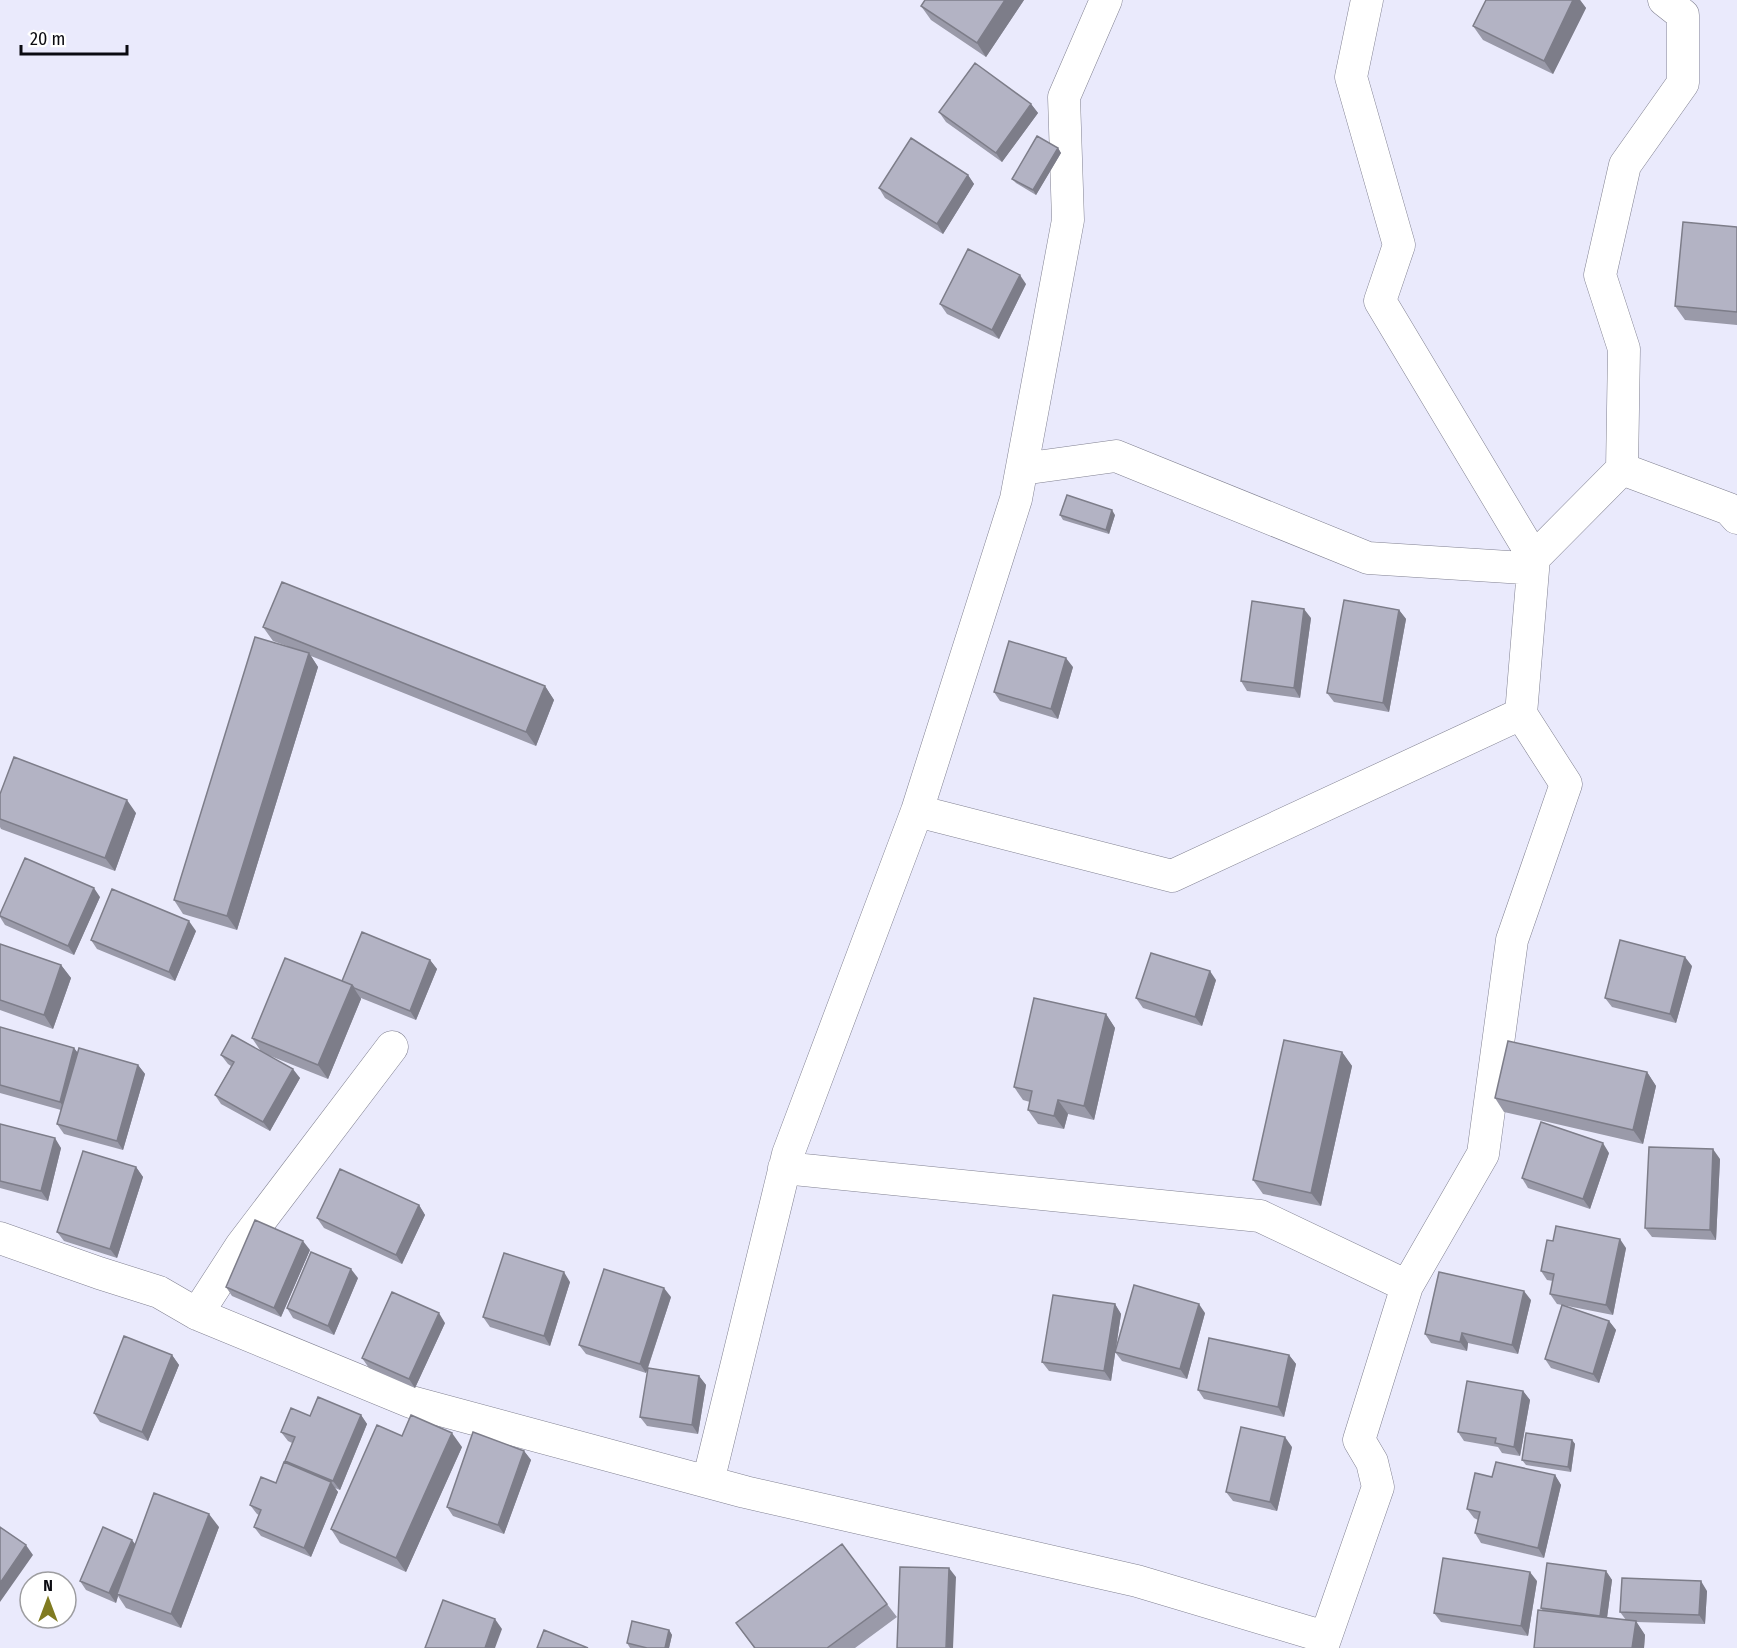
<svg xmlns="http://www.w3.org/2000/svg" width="1737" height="1648" viewBox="0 0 1737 1648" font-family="'Fira Sans Condensed',sans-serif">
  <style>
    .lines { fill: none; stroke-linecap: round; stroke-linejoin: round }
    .street-casing { stroke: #818191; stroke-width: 33 }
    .street { stroke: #fff; stroke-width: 32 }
    .wall { fill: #9a9aa9 }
    .shaded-wall { fill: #7d7d89 }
    .building { fill: #b3b3c4; stroke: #7d7d89; stroke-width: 1.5 }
  </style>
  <rect width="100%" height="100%" fill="#eaeafc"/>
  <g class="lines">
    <defs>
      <path id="street" d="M1022 469 1116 456 1368 558 1524 568 1622 469 1729 509 1737 518
        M1622 469 1624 349 1600 275 1625 165 1683 83V15L1664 0
        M917 811 1172 876 1521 714 1534 558 1380 301 1399 245 1351 77 1367 0
        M784 1168 1260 1216 1407 1286
        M0 1238 99 1273 159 1292 197 1314 411 1402 745 1492 1137 1581 1325 1637
        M197 1314 241 1246 392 1047
        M708 1482 788 1154 917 811 1016 499 1068 220 1064 97 1106 0
        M1322 1648 1378 1487 1372 1462 1359 1440 1407 1286 1483 1154 1512 940 1566 784 1521 714"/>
    </defs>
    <use href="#street" class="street-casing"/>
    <use href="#street" class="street"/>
  </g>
  <path class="wall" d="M1024 0 986 57 931 20 921 6Z
    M1486 0H1580L1586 8 1553 74 1483 40 1473 26Z
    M1031 104 1038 113 1002 162 946 122 939 112Z
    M1058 148 1061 153 1036 195 1016 183 1012 179Z
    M968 175 974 184 943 234 885 198 879 188Z
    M1737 227V325L1685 320 1675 306Z
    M1026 284 999 339 947 314 940 304Z
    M1060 515H1115L1109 534 1063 520Z
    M1399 610 1406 619 1389 712 1334 702 1327 693Z
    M1311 618 1300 698 1247 691 1241 681Z
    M263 627 545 686 554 700 536 746 311 656 318 667 237 930 183 914 174 900 287 646 273 641Z
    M1073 667 1058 719 1000 701 994 692Z
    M0 794 136 813 115 871 1 829 0 827Z
    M100 897 74 955 5 925 0 917V914Z
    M196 931 175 981 97 949 91 940Z
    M0 944 61 965 71 978 53 1029 0 1010Z
    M430 960 437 969 416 1020 361 998V999L328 1079 268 1055 300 1078 270 1131 221 1104 215 1095 231 1066 228 1064 221 1055 260 1050 252 1038 342 981Z
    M1692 966 1676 1023 1612 1007 1605 998Z
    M1216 980 1202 1026 1143 1008 1136 998Z
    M1106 1014 1115 1028 1094 1120 1068 1114 1064 1129 1038 1124 1028 1110 1030 1102 1023 1100 1014 1087Z
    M0 1027 74 1048 77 1052 138 1065 145 1074 123 1150 64 1134 57 1124 61 1110 0 1093Z
    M1342 1052 1352 1066 1321 1206 1263 1194 1253 1180Z
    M1647 1072 1656 1086 1643 1144 1504 1112 1495 1098Z
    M0 1124 61 1148 48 1201 0 1188Z
    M1609 1153 1590 1209 1528 1188 1522 1178Z
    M1720 1159 1716 1240 1652 1237 1645 1228Z
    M136 1167 143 1177 117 1258 64 1241 57 1232Z
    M419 1205 425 1215 402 1264 324 1228 317 1218Z
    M1553 1241 1626 1248 1613 1315 1557 1304 1550 1294 1553 1281 1547 1280 1541 1271Z
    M310 1250 281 1317 232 1296 226 1287Z
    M358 1278 334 1335 293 1318 287 1308Z
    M570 1282 550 1346 490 1327 483 1317Z
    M671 1297 648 1368 699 1376 706 1385 698 1434 647 1426 640 1417 648 1369 646 1373 586 1354 579 1345Z
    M1531 1300 1518 1354 1468 1343 1467 1351 1431 1343 1425 1334Z
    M1115 1304 1121 1314 1111 1381 1049 1371 1042 1362Z
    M1205 1313 1187 1379 1122 1361 1115 1352Z
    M1609 1321 1616 1330 1599 1383 1551 1368 1545 1359Z
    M445 1323 415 1388 369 1368 362 1358Z
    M172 1355 179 1365 148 1441 100 1422 94 1413Z
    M1289 1355 1296 1364 1284 1417 1204 1399 1198 1390Z
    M1523 1391 1530 1400 1520 1456 1502 1453 1498 1447 1464 1441 1458 1432Z
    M361 1415 367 1424 340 1490 335 1488 338 1492 311 1557 261 1536 254 1527 259 1515 257 1514 250 1505 276 1483 287 1463 285 1461 292 1443 288 1441 281 1432 310 1416Z
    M402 1436 462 1447 406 1572 340 1543 331 1529Z
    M1572 1440 1575 1444 1571 1472 1526 1465 1522 1460Z
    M1292 1447 1277 1511 1233 1501 1226 1492Z
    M524 1451 531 1460 504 1534 453 1516 447 1507Z
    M1555 1475 1561 1485 1544 1558 1481 1543 1475 1533 1478 1520 1474 1518 1467 1509 1492 1477Z
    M219 1527 181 1628 126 1608 118 1596 116 1603 86 1590 80 1581 135 1544Z
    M1606 1571 1612 1580 1607 1618 1626 1620 1620 1612 1707 1591 1705 1624 1636 1622 1645 1635 1644 1648H1534L1543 1611 1541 1608Z
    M1537 1581 1528 1636 1441 1622 1434 1613Z
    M887 1604 897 1617 855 1648H754L736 1623Z
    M669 1630 672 1635 669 1648H630L627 1643Z"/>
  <path class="shaded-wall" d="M1005 0H1024L986 57 977 43Z
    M1573 0H1580L1586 8 1553 74 1544 61Z
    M1031 104 1038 113 1002 162 996 153Z
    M1058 148 1061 153 1036 195 1033 190Z
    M968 175 974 184 943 234 937 224Z
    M1020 275 1026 284 999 339 992 330Z
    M1112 510 1115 515 1109 534 1106 530Z
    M1304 609 1311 618 1300 698 1294 688Z
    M1399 610 1406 619 1389 712 1383 703Z
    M309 653 318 667 237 930 227 916Z
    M1066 658 1073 667 1058 719 1051 709Z
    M545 686 554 700 536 746 526 732Z
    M127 800 136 813 115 871 105 858Z
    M94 888 100 897 74 955 68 946Z
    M189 921 196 931 175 981 169 972Z
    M1685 957 1692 966 1676 1023 1670 1014Z
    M430 960 437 969 416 1020 410 1011Z
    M61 965 71 978 53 1029 44 1015Z
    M1210 971 1216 980 1202 1026 1195 1017Z
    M352 985 361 999 328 1079 318 1065Z
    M1106 1014 1115 1028 1094 1120 1084 1106Z
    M74 1048 81 1057 66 1111 60 1102Z
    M1342 1052 1352 1066 1321 1206 1311 1193Z
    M138 1065 145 1074 123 1150 117 1141Z
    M293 1069 300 1078 270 1131 263 1122Z
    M1647 1072 1656 1086 1643 1144 1633 1130Z
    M1058 1100 1068 1114 1064 1129 1054 1116Z
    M55 1138 61 1148 48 1201 41 1191Z
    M1603 1143 1609 1153 1590 1209 1583 1199Z
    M1713 1149 1720 1159 1716 1240 1710 1230Z
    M136 1167 143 1177 117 1258 110 1249Z
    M419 1205 425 1215 402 1264 396 1255Z
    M1620 1239 1626 1248 1613 1315 1606 1305Z
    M303 1241 310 1250 281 1317 274 1308Z
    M351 1269 358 1278 334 1335 328 1326Z
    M564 1272 570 1282 550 1346 544 1336Z
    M664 1288 671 1297 646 1373 640 1364Z
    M1524 1291 1531 1300 1518 1354 1512 1345Z
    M1115 1304 1121 1314 1111 1381 1104 1371Z
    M1199 1304 1205 1313 1187 1379 1180 1369Z
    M439 1313 445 1323 415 1388 409 1379Z
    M1609 1321 1616 1330 1599 1383 1593 1374Z
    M1462 1333 1468 1343 1467 1351 1460 1342Z
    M172 1355 179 1365 148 1441 142 1432Z
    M1289 1355 1296 1364 1284 1417 1278 1407Z
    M699 1376 706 1385 698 1434 692 1425Z
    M1523 1391 1530 1400 1520 1456 1514 1447Z
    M361 1415 367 1424 340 1490 333 1481Z
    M452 1433 462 1447 406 1572 396 1558Z
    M1285 1437 1292 1447 1277 1511 1270 1502Z
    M1572 1440 1575 1444 1571 1472 1568 1467Z
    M524 1451 531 1460 504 1534 498 1525Z
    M1555 1475 1561 1485 1544 1558 1538 1548Z
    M331 1482 338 1492 311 1557 304 1548Z
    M209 1514 219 1527 181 1628 171 1614Z
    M132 1540 139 1549 117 1594 118 1596 116 1603 109 1593Z
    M26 1545 33 1555 0 1602V1583Z
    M949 1568 956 1577 953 1648H946Z
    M1606 1571 1612 1580 1606 1625 1600 1616Z
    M1530 1572 1537 1581 1528 1636 1521 1626Z
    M1701 1581 1707 1591 1705 1624 1699 1615Z
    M495 1619 502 1629 495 1648H485Z
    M1636 1621 1645 1635 1644 1648H1632Z
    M669 1630 672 1635 669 1648H665Z"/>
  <path class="building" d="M925 0H1005L977 43 921 6Z
    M1486 0H1573L1544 61 1473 26Z
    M975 63 1031 104 996 153 939 112Z
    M1037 136 1058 148 1033 190 1012 179Z
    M911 138 968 175 937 224 879 188Z
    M1683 222 1737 227V312L1675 306Z
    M968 249 1020 275 992 330 940 304Z
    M1067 495 1112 510 1106 530 1060 515Z
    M282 582 545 686 526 732 263 627Z
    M1344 600 1399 610 1383 703 1327 693Z
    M1252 601 1304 609 1294 688 1241 681Z
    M255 637 309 653 227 916 174 900Z
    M1009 641 1066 658 1051 709 994 692Z
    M14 757 127 800 105 858 0 819V794Z
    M25 858 94 888 68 946 0 916V914Z
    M112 889 189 921 169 972 91 940Z
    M362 932 430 960 410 1011 354 988 352 985 342 981Z
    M1620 940 1685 957 1670 1014 1605 998Z
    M0 944 61 965 44 1015 0 1000Z
    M1151 953 1210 971 1195 1017 1136 998Z
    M285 958 352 985 318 1065 252 1038Z
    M1034 998 1106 1014 1084 1106 1058 1100 1054 1116 1028 1110 1032 1091 1014 1087Z
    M0 1027 74 1048 60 1102 0 1085Z
    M232 1035 293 1069 263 1122 215 1095 234 1062 221 1055Z
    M1284 1040 1342 1052 1311 1193 1253 1180Z
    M1508 1041 1647 1072 1633 1130 1495 1098Z
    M79 1048 138 1065 117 1141 57 1124Z
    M1541 1122 1603 1143 1583 1199 1522 1178Z
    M0 1124 55 1138 41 1191 0 1181Z
    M1649 1147 1713 1149 1710 1230 1645 1228Z
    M83 1151 136 1167 110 1249 57 1232Z
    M340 1169 419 1205 396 1255 317 1218Z
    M255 1220 303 1241 274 1308 226 1287Z
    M1556 1226 1620 1239 1606 1305 1550 1294 1554 1274 1541 1271 1547 1240 1553 1241Z
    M311 1252 351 1269 328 1326 287 1308Z
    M504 1253 564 1272 544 1336 483 1317Z
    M604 1269 664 1288 640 1364 579 1345Z
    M1439 1272 1524 1291 1512 1345 1462 1333 1460 1342 1425 1334Z
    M1134 1285 1199 1304 1180 1369 1115 1352Z
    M392 1292 439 1313 409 1379 362 1358Z
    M1053 1295 1115 1304 1104 1371 1042 1362Z
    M1562 1305 1609 1321 1593 1374 1545 1359Z
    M124 1336 172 1355 142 1432 94 1413Z
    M1209 1338 1289 1355 1278 1407 1198 1390Z
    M648 1368 699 1376 692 1425 640 1417Z
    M1467 1381 1523 1391 1514 1447 1495 1443 1496 1438 1458 1432Z
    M318 1397 361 1415 333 1481 285 1461 295 1437 281 1432 291 1408 310 1416Z
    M411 1415 452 1433 396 1558 331 1529 377 1425 402 1436Z
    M1241 1427 1285 1437 1270 1502 1226 1492Z
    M473 1432 524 1451 498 1525 447 1507Z
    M1526 1433 1572 1440 1568 1467 1522 1460Z
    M284 1462 331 1482 304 1548 254 1527 261 1510 250 1505 261 1477 276 1483Z
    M1496 1462 1555 1475 1538 1548 1475 1533 1480 1512 1467 1509 1475 1473 1492 1477Z
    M154 1493 209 1514 171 1614 117 1594Z
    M0 1527 26 1545 0 1583Z
    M103 1527 132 1540 109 1593 80 1581Z
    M842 1544 887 1604 827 1648H755L736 1623Z
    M1443 1558 1530 1572 1521 1626 1434 1613Z
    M1547 1563 1606 1571 1600 1616 1541 1608Z
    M900 1567 949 1568 946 1648H897Z
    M1622 1578 1701 1581 1699 1615 1620 1612Z
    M443 1600 495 1619 485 1648H425Z
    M1538 1610 1636 1621 1632 1648H1534Z
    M632 1621 669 1630 665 1648H647L627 1643Z
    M544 1630 588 1648H537Z"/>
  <g transform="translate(48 1600)"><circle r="28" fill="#ffffff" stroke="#9d9da0" stroke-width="1.5"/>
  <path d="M0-4.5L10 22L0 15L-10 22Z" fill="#807b21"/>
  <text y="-9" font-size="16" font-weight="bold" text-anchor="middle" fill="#0b0b11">N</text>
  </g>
  <path d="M21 45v9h106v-9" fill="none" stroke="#0b0b11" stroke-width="3"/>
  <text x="30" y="45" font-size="18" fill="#0b0b11" stroke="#ffffff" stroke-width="4.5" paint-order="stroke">20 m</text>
</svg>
